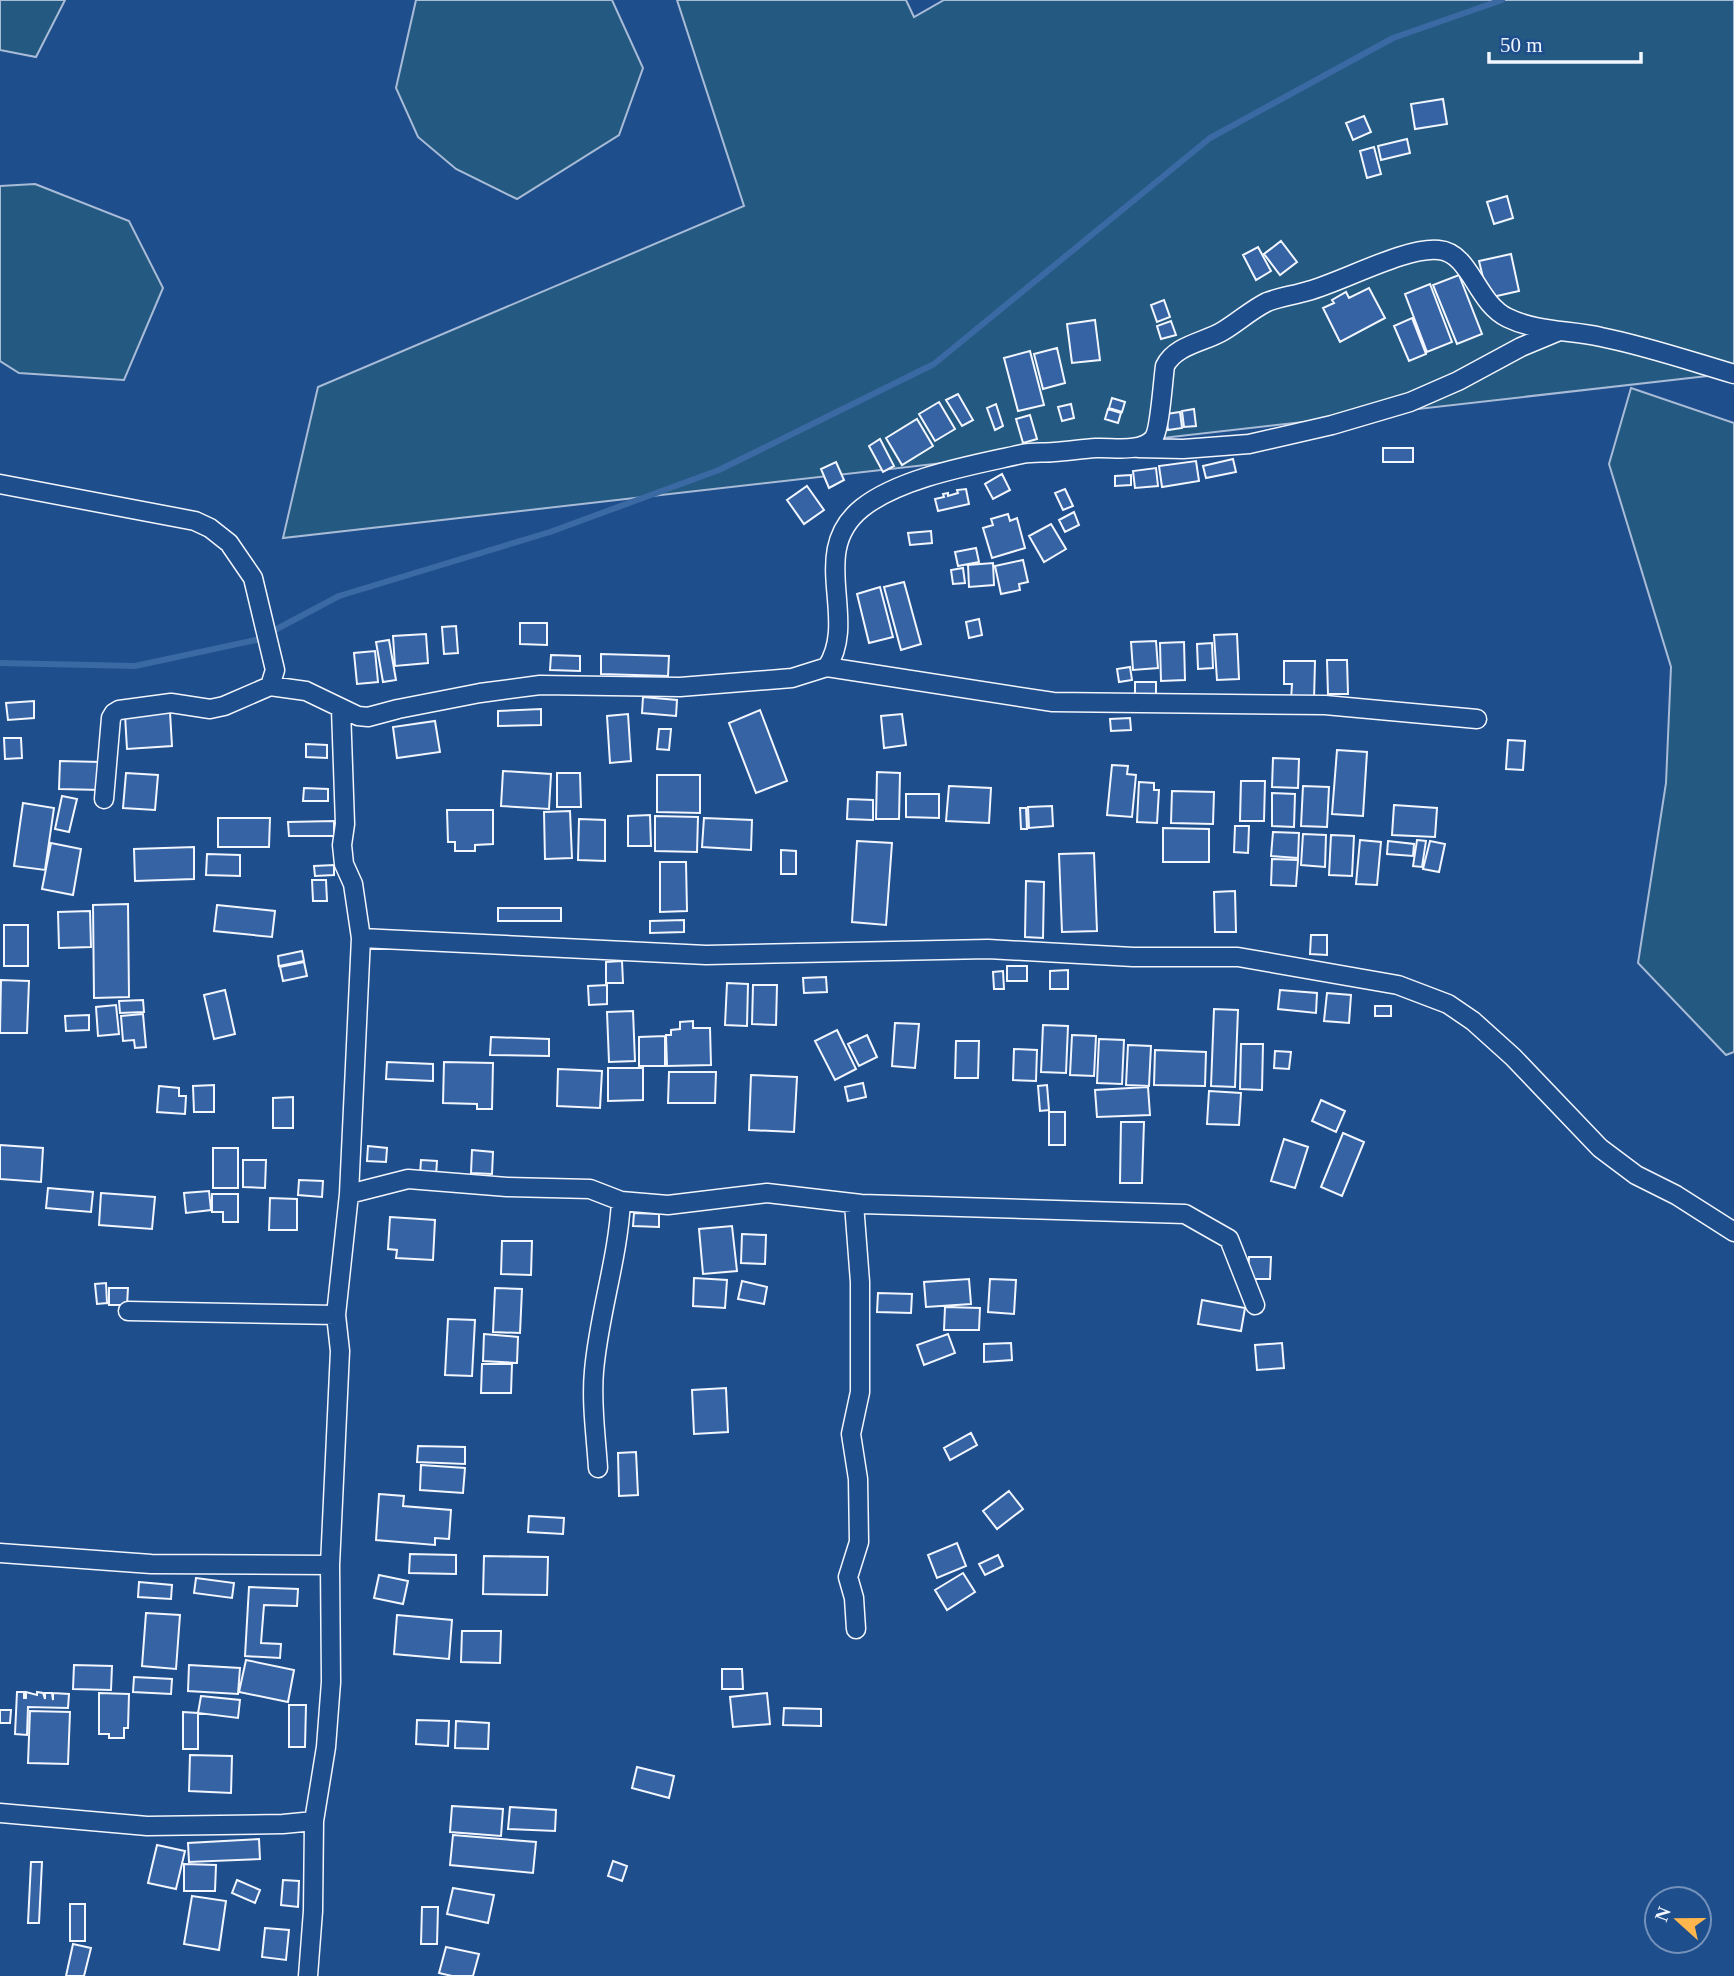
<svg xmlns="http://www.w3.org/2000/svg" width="1734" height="1976" viewBox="0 0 1734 1976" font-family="Georgia,serif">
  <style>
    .green { fill: #245a82; stroke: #a8bbd7; stroke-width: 2 }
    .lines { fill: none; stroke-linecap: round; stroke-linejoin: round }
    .stream { stroke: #3b69a3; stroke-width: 6 }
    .building { fill: #3563a3; stroke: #f2f6ff; stroke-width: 2 }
    .street-casing { stroke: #f2f6ff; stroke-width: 21 }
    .street { stroke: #1f4e8c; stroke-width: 18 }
  </style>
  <rect width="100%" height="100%" fill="#1f4e8c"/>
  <path class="green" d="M0 0H65L36 57 0 50Z
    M416 0H612L643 68 619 135 517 199 456 169 418 137 396 88Z
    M677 0H906L914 17 944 0H1734V373L283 538 318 387 744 206Z
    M35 184 129 221 163 288 124 380 19 373 0 361V186Z
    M1631 388 1734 423V1052L1726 1055 1638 963 1666 783 1671 667 1609 464Z"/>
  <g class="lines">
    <path class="stream" d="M0 663 135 666 256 640 339 596 550 532 719 470 934 364 1210 138 1393 38 1502 0"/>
  </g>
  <path class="building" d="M1443 99 1447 124 1415 129 1411 104Z
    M1364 116 1371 132 1353 140 1346 123Z
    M1407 139 1410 153 1381 160 1378 146Z
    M1374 147 1381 174 1367 178 1360 151Z
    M1507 196 1513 218 1494 224 1487 202Z
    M1281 241 1297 262 1280 275 1264 254Z
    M1258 247 1271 271 1256 280 1243 255Z
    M1511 254 1519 291 1488 298 1479 261Z
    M1459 275 1482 334 1457 344 1433 285Z
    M1430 284 1452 342 1427 352 1405 294Z
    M1369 288 1385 318 1340 342 1323 308 1334 303 1332 300 1346 292 1349 298Z
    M1164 300 1170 317 1157 322 1151 305Z
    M1412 318 1426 354 1409 361 1394 326Z
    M1095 320 1100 360 1072 363 1067 324Z
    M1171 321 1176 335 1161 339 1157 326Z
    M1057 348 1065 383 1043 389 1034 354Z
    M1030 351 1044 405 1018 411 1004 358Z
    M958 394 973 420 962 426 946 400Z
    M1112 398 1125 402 1122 412 1109 408Z
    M939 402 955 429 935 441 919 414Z
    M996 404 1003 426 995 430 987 408Z
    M1071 404 1074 418 1062 421 1058 407Z
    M1108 409 1121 413 1118 423 1105 419Z
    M1194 409 1196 426 1184 427 1182 411Z
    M1180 412 1182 428 1168 430 1166 414Z
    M1030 415 1037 439 1023 443 1016 419Z
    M917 419 933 446 902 465 886 438Z
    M880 439 894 466 883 472 869 446Z
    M1383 448H1413V462H1383Z
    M1233 459 1236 472 1206 478 1203 466Z
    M1196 461 1199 481 1162 487 1159 466Z
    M836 462 844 480 829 488 821 469Z
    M1156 468 1158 486 1135 488 1133 471Z
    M1002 474 1010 490 993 499 985 484Z
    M1131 475V485L1115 486V476Z
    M807 486 824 510 804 524 787 500Z
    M966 489 969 504 938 511 935 499 944 497 943 494 948 493V496L958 493 957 490Z
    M1065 489 1073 506 1063 510 1055 493Z
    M1074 512 1079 525 1065 532 1059 520Z
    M1008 514 1010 521 1017 518 1025 548 992 558 983 528 993 525 991 519Z
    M1051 524 1066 549 1044 562 1029 536Z
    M931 531 932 543 910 545 908 533Z
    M976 548 979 562 958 566 955 552Z
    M1023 560 1028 582 1019 584 1020 590 1001 594 995 566Z
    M993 563 994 585 969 587 968 565Z
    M963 568 965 583 953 584 951 570Z
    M904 582 921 644 901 650 884 587Z
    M880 587 893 637 869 643 857 594Z
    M979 619 982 635 969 638 966 622Z
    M520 623H547V645L520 644Z
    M456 626 458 653 444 654 442 627Z
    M426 634 428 663 395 666 393 636Z
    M1237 634 1239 679 1217 680 1214 635Z
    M389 640 396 680 383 682 376 642Z
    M1156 641 1158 668 1133 670 1131 642Z
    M1184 642 1185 680 1161 681 1160 643Z
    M1212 643 1213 668 1198 669 1197 644Z
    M375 651 378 682 357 684 354 653Z
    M601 654 669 656 668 676 601 674Z
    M551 655 580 656V671L550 670Z
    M1327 660H1347L1348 694H1328Z
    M1284 661H1315L1314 700H1291L1292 684H1284Z
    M1130 667 1132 680 1119 682 1117 669Z
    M1135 682H1156V695H1135Z
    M643 697 677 700 676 716 642 713Z
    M34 701V718L8 720 6 703Z
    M541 709V725L498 726V711Z
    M760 710 787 781 756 793 729 723Z
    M170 712 172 746 127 749 125 715Z
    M628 714 631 761 610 763 607 716Z
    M902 714 906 745 884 748 881 716Z
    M1130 718 1131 730 1111 731 1110 719Z
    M435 721 440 752 397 758 393 727Z
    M659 729H671L669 750 657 749Z
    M4 738H21L22 758 5 759Z
    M1508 740 1525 741 1523 770 1506 769Z
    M306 744 327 745V758L306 757Z
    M1337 750 1367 752 1363 816 1332 814Z
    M1273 758 1299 759 1298 788 1272 787Z
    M60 761 101 762V790L59 789Z
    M1112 765 1128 766 1127 774 1136 775 1132 817 1107 815Z
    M503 771 551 774 549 809 501 806Z
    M877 772 900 773 899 819H876Z
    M126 773 158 775 155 810 123 808Z
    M557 773H580L581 807H557Z
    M657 775H700V813L657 812Z
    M1241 781H1265L1264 821H1240Z
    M1139 782 1154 783V790H1159L1157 823 1137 822Z
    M949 786 991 788 989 823 946 821Z
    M1303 786 1329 787 1327 827 1301 826Z
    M304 788 328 789V801H303Z
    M1172 791 1214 792 1213 824 1171 823Z
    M1272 793 1295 794 1294 827 1272 826Z
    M906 794H939V818L906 817Z
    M62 796 77 799 69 832 55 829Z
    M848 799 873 800V820L847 819Z
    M23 803 54 808 45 870 14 866Z
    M1394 805 1437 808 1435 837 1392 835Z
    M1052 806 1053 826 1029 828 1028 807Z
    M1020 808H1026L1027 829H1021Z
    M447 810H493V844L475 845V851H455V842H448Z
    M570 811 572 858 545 859 544 812Z
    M650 815 651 846H628V816Z
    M655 816 698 817 697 852 655 851Z
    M218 818H270L269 847H218Z
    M704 818 752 820 751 850 702 847Z
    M579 819 605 820V861L578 860Z
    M334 821V836H289L288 822Z
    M1235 826H1249L1248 853 1234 852Z
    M1163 828 1209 829V862H1163Z
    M1273 832 1299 833 1298 858 1271 856Z
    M1303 834 1326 835 1325 867 1301 865Z
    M1331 835 1354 836 1352 876 1329 875Z
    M1360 840 1381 842 1377 885 1356 884Z
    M1417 840 1426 841 1422 867 1413 866Z
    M857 841 892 843 886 925 852 922Z
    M1388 841 1414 844 1413 856 1387 854Z
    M1430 841 1445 844 1439 872 1423 869Z
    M51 843 81 849 73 895 42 889Z
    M194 847V879L135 881 134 849Z
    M781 850 796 851V874H781Z
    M1094 853 1097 931 1062 932 1059 854Z
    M207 854 240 855V876L206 875Z
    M1272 859 1298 860 1296 886 1271 885Z
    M660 862H686L687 911 660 912Z
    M334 865V875L315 876 314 866Z
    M312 880H326L327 901H313Z
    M1026 881 1044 882 1043 938 1025 937Z
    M1235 891 1236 932H1215L1214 892Z
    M128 904 129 997 94 998 93 905Z
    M217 905 275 911 272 937 214 931Z
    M498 908H561V921H498Z
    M90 911 91 947 59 948 58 912Z
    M684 920V932L650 933V921Z
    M4 925H28V966H4Z
    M1311 935H1327V955L1310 954Z
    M302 951 304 961 279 966 278 956Z
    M622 961 623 983H606V962Z
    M304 962 307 976 283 981 280 967Z
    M1007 966H1027V981H1007Z
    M1068 970V989H1050V971Z
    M1003 971 1004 989H994L993 972Z
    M826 977 827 992 804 993 803 978Z
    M1 980 29 981 27 1033H0Z
    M727 983 748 984 747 1026 725 1025Z
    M607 985V1004L589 1005 588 986Z
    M753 985H777L776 1025 752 1024Z
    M225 990 235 1034 214 1039 204 995Z
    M1280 990 1317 993 1316 1013 1278 1009Z
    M1327 993 1351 995 1349 1023 1324 1021Z
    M143 1000 144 1012 120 1013 119 1001Z
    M116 1005 119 1034 98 1036 96 1007Z
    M1375 1006H1391V1016H1375Z
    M1214 1009 1238 1010 1235 1087 1211 1086Z
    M633 1011 635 1061 609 1062 607 1012Z
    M143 1014 146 1047 135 1048 134 1040 123 1041 121 1016Z
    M89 1015V1030L66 1031 65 1016Z
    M693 1021V1028H710L711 1065 667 1066 666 1035H671V1030L680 1029V1022Z
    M895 1023 919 1024 915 1068 892 1066Z
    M1043 1025 1068 1026 1066 1073 1041 1072Z
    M837 1030 856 1069 835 1080 815 1041Z
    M867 1035 877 1057 859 1066 848 1044Z
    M1072 1035 1096 1036 1094 1076 1070 1075Z
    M665 1036V1066H639V1037Z
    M491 1037 549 1039V1056L490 1055Z
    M1099 1039 1124 1040 1122 1084 1097 1083Z
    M956 1041H979L978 1078H955Z
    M1241 1044H1263L1262 1090 1240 1089Z
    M1128 1045 1151 1046 1149 1086 1126 1085Z
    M1014 1049 1037 1050 1036 1081 1013 1080Z
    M1155 1050 1206 1052 1205 1086 1154 1085Z
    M1275 1051 1291 1052 1289 1069 1274 1068Z
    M387 1062 433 1064V1081L386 1079Z
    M444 1062 493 1063 492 1109H477V1104L443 1103Z
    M608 1068H643V1100L608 1101Z
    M558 1069 602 1071 600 1108 557 1106Z
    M669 1072H716L715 1103H668Z
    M751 1075 797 1077 794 1132 749 1130Z
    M863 1083 866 1097 848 1101 845 1087Z
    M214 1085V1112H194L193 1086Z
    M1047 1085 1049 1110 1040 1111 1038 1086Z
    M159 1086 179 1088V1096H186L185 1114 157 1112Z
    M1148 1087 1150 1115 1097 1117 1095 1090Z
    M1209 1091 1241 1093 1239 1125 1207 1124Z
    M293 1097V1128H273V1098Z
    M1321 1100 1345 1111 1336 1132 1312 1121Z
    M1049 1112H1065V1145H1049Z
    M1121 1122H1144L1142 1183H1120Z
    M1343 1133 1364 1142 1342 1196 1321 1187Z
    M1284 1139 1308 1147 1295 1188 1271 1181Z
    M0 1145 43 1148 41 1182 0 1179Z
    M368 1146 387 1148 386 1162 367 1161Z
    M213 1148H238V1188H213Z
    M472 1150 493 1152 492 1174 471 1173Z
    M243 1160H266L265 1188 243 1187Z
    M421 1160 437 1161 436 1176 420 1175Z
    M299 1180 323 1181 322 1197 298 1195Z
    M48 1188 93 1192 91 1212 46 1208Z
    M209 1191 211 1210 186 1213 184 1193Z
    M101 1193 155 1197 152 1229 99 1225Z
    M212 1194H238V1222H223V1212H212Z
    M270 1198 297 1199V1230H269Z
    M634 1213 659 1214V1227L633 1226Z
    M390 1217 435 1220 433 1260 396 1258 397 1250 388 1249Z
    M732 1226 737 1271 703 1274 699 1229Z
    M742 1234 766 1235 765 1264 741 1263Z
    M502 1241H532L531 1275 501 1274Z
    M1249 1257H1271L1270 1279H1248Z
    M694 1278 727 1280 725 1308 693 1306Z
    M969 1279 971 1304 926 1307 924 1282Z
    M990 1279 1016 1280 1014 1314 988 1312Z
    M742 1281 767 1287 764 1304 738 1299Z
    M106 1283 107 1303 97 1304 95 1284Z
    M109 1288H128L127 1305H109Z
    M495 1288 522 1289 520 1333 493 1332Z
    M878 1293 912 1294 911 1313 877 1312Z
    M1202 1300 1245 1308 1241 1331 1198 1324Z
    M945 1307 980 1308 979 1330H944Z
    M448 1319 475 1320 472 1376 445 1375Z
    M484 1334 518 1337 517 1363 483 1361Z
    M948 1334 955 1353 924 1365 917 1345Z
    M1011 1343 1012 1360 984 1362V1344Z
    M1282 1343 1284 1368 1257 1370 1255 1345Z
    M482 1364H512L511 1393H481Z
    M726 1388 728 1432 694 1434 692 1390Z
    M971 1433 977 1445 950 1460 944 1448Z
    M418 1446 465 1447V1464L417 1462Z
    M636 1452 638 1495 619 1496 618 1453Z
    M421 1465 465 1468 463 1493 420 1490Z
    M1009 1491 1023 1509 997 1529 983 1511Z
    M379 1494 404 1496 403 1506 451 1510 449 1539 435 1538V1545L376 1540Z
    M529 1516 564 1518 563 1534 528 1532Z
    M957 1543 966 1566 937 1578 928 1555Z
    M410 1554 456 1555V1574L409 1573Z
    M998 1555 1003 1566 985 1575 979 1564Z
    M484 1556 548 1557 547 1595 483 1594Z
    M963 1573 975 1592 947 1610 935 1590Z
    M379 1575 408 1581 403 1604 374 1598Z
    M196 1578 234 1583 232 1598 194 1593Z
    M139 1582 172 1585 171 1599 138 1597Z
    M249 1587 298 1589 297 1606 264 1605 261 1643 281 1644 280 1658 245 1656Z
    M146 1613 180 1615 176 1669 142 1666Z
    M397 1615 452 1620 449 1659 394 1654Z
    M462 1631H501L500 1663 461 1662Z
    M246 1660 294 1670 288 1702 239 1692Z
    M74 1665 112 1666 111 1690 73 1689Z
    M189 1665 240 1668 238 1694 188 1691Z
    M722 1669H742L743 1689H722Z
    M134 1677 172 1679 171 1694 133 1692Z
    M17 1692H24V1698H26V1692L37 1695V1692L43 1693 45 1699V1693H52L53 1700V1693L69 1694 68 1708 28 1707 27 1735 15 1734Z
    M99 1693 129 1694 128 1728H124V1738H109V1734H99Z
    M767 1693 770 1724 733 1727 730 1697Z
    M201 1696 240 1700 238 1718 198 1713Z
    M289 1705H306L305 1747H289Z
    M784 1708 821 1709V1726L783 1725Z
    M0 1710H11L10 1723H0Z
    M30 1711 70 1712 68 1764 28 1763Z
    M183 1712 198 1713V1749H183Z
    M417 1720 449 1721 448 1746 416 1744Z
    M456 1721 489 1723 488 1749 455 1748Z
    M190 1755 232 1756 231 1793 189 1791Z
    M637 1767 674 1776 669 1798 632 1788Z
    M452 1806 503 1809 501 1836 450 1832Z
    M510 1807 556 1810 555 1831 508 1829Z
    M453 1835 536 1842 533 1873 450 1865Z
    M259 1839 260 1859 189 1862 188 1843Z
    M157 1845 185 1851 176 1889 148 1883Z
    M613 1861 627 1866 622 1881 608 1876Z
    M31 1862H42L39 1923H28Z
    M184 1864 216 1865 215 1891H184Z
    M237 1880 260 1890 255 1903 232 1893Z
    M283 1880 299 1881 298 1907 281 1905Z
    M453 1888 494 1895 488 1923 447 1914Z
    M192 1896 226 1901 219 1950 184 1944Z
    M70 1904H85V1941H70Z
    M422 1907H438L437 1944H421Z
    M265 1928 289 1930 286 1960 262 1957Z
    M73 1944 91 1948 84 1976H66Z
    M446 1947 479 1954 473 1976H452L439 1973Z"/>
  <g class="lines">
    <defs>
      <path id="street" d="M1138 448 1183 449 1249 444 1332 425 1410 402 1458 381 1521 347 1557 332
        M0 484 195 521 210 528 229 543 253 578 275 670 270 686
        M827 667 1053 702 1325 705 1477 719
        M104 799 111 718 114 713 119 710 171 703 210 709 224 706 270 686 306 691 358 716 368 717 398 709 480 693 540 685 680 687 792 678 827 667C859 618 807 552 862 508 901 477 974 465 1022 454 1032 452 1044 453 1054 452 1068 451 1082 449 1096 448 1113 447 1140 453 1153 439 1160 431 1163 379 1165 366 1175 345 1205 342 1223 331 1238 322 1251 310 1267 302 1280 297 1295 295 1308 291 1342 282 1407 246 1439 250 1471 253 1476 303 1508 318 1537 332 1570 330 1601 337 1646 346 1690 361 1734 374
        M361 938 706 955 988 949 1133 957H1238L1398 985 1448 1004 1473 1021 1513 1057 1600 1148 1636 1175 1676 1195 1734 1232
        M349 1194 408 1179 507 1187 590 1189 621 1201 668 1205 767 1193 861 1204 1185 1214 1229 1239 1255 1305
        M854 1204 860 1282V1392L851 1434 858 1479 859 1542 848 1577 854 1598 856 1629
        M128 1311 336 1315
        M598 1468C596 1436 591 1403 594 1371 599 1313 618 1259 621 1201
        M0 1553 151 1564 330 1565
        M0 1813 147 1826 283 1824 314 1821 326 1747 331 1682 330 1565 340 1351 336 1315 349 1194 361 938 353 884 344 864 342 845 345 824 341 709
        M308 1976 313 1911 314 1821"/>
    </defs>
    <use href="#street" class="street-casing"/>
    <use href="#street" class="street"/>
  </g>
  <g transform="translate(1678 1920) rotate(291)"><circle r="33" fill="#1f4e8c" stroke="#7391ba" stroke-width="2"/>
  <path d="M0-5L12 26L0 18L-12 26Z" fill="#ffb74d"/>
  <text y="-10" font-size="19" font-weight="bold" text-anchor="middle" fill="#f2f6ff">N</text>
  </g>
  <path d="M1489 52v10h152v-10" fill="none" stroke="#f2f6ff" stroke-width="3.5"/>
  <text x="1500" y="52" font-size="21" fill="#f2f6ff" stroke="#1f4e8c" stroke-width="5" paint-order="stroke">50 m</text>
</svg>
